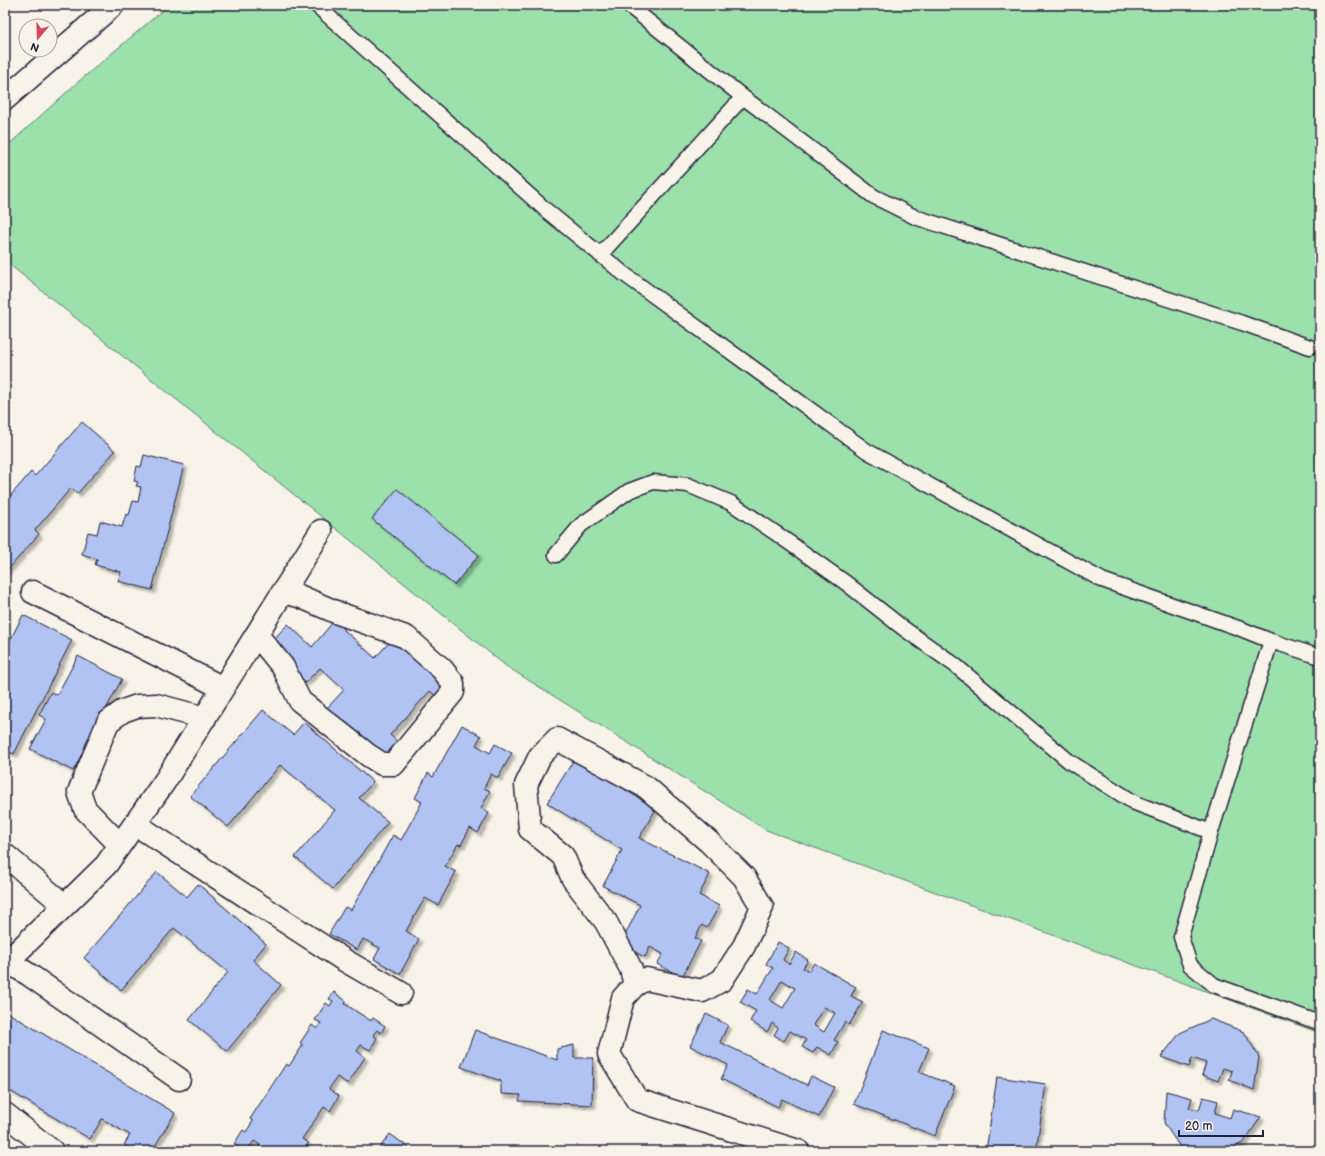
<svg xmlns="http://www.w3.org/2000/svg" width="1325" height="1156" viewBox="0 0 1325 1156" font-family="'Balsamiq Sans',sans-serif">
  <style>
    .green { fill: #9ce0ac; stroke: #5f8174 }
    .building { fill: #b0c3f2; stroke: #22223b; fill-rule: evenodd; filter: url(#shadow) }
    .lines { fill: none; stroke-linecap: round; stroke-linejoin: round }
    .service-casing { stroke: #22223b; stroke-width: 17 }
    .minor-casing { stroke: #22223b; stroke-width: 25 }
    .tertiary-casing { stroke: #22223b; stroke-width: 25 }
    .service { stroke: #f7f3e8; stroke-width: 14 }
    .minor { stroke: #f7f3e8; stroke-width: 22 }
    .tertiary { stroke: #f7f3e8; stroke-width: 22 }
  </style>
  <defs>
    <filter id="shadow"><feDropShadow dx="3.5" dy="3.5" stdDeviation="1" flood-color="#0004"/></filter>
  </defs>
  <rect width="100%" height="100%" fill="#f7f3e8"/>
  <filter id="ink" filterUnits="userSpaceOnUse"><feTurbulence type="fractalNoise" baseFrequency=".025" numOctaves="2"/><feDisplacementMap in="SourceGraphic" scale="8" xChannelSelector="R" yChannelSelector="G"/><feConvolveMatrix kernelMatrix="1 2 1 2 8 2 1 2 1" color-interpolation-filters="sRGB"/></filter>
  <g filter="url(#ink)">
    <path class="green" d="M169 5H1320V1033L766 830 506 666 5 261V148L78 82Z"/>
    <path class="building" d="M82 422 115 451 77 494 71 488 35 530 39 534 5 573V502L31 472 35 476Z
      M144 455 184 465 152 590 118 581 121 572 95 565 97 559 82 554 88 532 97 534 100 521 122 527 126 514 129 515 133 501 138 502 141 487 136 486 138 482 134 481 137 466 141 467Z
      M397 489 479 555 454 585 372 519Z
      M23 615 72 640 14 754 5 750V650Z
      M334 621 375 658 395 636 449 685 437 697 430 691 390 735 401 745 386 761 327 708 344 690 320 668 305 683 268 645 288 624 312 647Z
      M78 656 122 679 73 771 30 749 46 719 39 715 51 692 57 695Z
      M263 710 293 735 304 722 373 782 359 798 388 822 333 889 295 857 335 810 280 765 228 827 190 796Z
      M462 725 481 736 476 745 490 753 495 744 512 753 498 778 491 774 484 788 490 791 481 808 489 813 478 833 470 828 461 845 458 844 445 866 456 872 438 905 425 898 406 931 419 939 400 974 374 959 380 948 363 939 357 950 329 934 345 907 351 910 393 835 401 840 422 802 415 798 428 773 433 777Z
      M575 758 656 809 639 838 710 874 699 895 719 906 707 928 702 925 695 938 701 941 682 977 657 964 663 954 650 947 645 957 620 945 640 905 603 886 622 850 547 803Z
      M157 872 187 897 198 884 266 944 253 960 281 985 227 1051 189 1020 228 972 174 928 121 990 84 958Z
      M778 942 789 948 783 960 789 964 796 952 808 960 803 968 809 971 814 963 856 987 851 996 863 1002 849 1025 845 1022 834 1040 838 1042 831 1055 817 1047 813 1053 802 1047 806 1040 790 1031 784 1041 774 1035 778 1028 772 1023 767 1032 750 1021 756 1011 740 1002 748 989 757 994 773 968 766 964ZM782 980 795 988 783 1008 770 1000ZM824 1007 835 1013 824 1032 813 1025Z
      M334 992 346 1001 345 1004 371 1021 373 1018 385 1026 381 1033 377 1030 373 1035 377 1038 370 1050 361 1045 357 1051 365 1057 348 1084 337 1077 329 1089 339 1096 330 1111 324 1107 302 1139 309 1143 303 1151H256L260 1145 254 1141 247 1151H244L234 1144 243 1130 246 1132 253 1121 250 1119 286 1064 289 1066 303 1045 300 1043 312 1025 317 1029 321 1023 315 1020 326 1003 330 1006 333 1001 329 999Z
      M5 1011 175 1113 152 1151H133L124 1145 130 1135 102 1119 90 1139 5 1088Z
      M706 1014 728 1025 720 1042 807 1085 811 1076 834 1087 819 1117 782 1099 778 1107 721 1079 728 1065 690 1046Z
      M1211 1019 1244 1032 1259 1057 1254 1090 1229 1080 1232 1071 1223 1068 1218 1081 1202 1075 1206 1063 1192 1058 1189 1067 1161 1057 1180 1033Z
      M475 1030 557 1060V1049L574 1045V1058H593L592 1105 519 1101 521 1095 501 1094V1081L461 1067Z
      M883 1030 929 1048 919 1072 955 1086 935 1136 854 1104Z
      M997 1077 1046 1084 1036 1151H986Z
      M1166 1091 1192 1098 1189 1108 1199 1110 1203 1097 1218 1101 1215 1113 1230 1118 1233 1109 1261 1117 1244 1142 1228 1151H1192L1180 1147 1164 1123Z
      M390 1134 413 1151H377Z"/>
    <g class="lines">
      <defs>
        <path id="service" d="M316 5 547 211 624 274 867 451 1102 580 1241 629 1271 641 1320 657
          M628 5 743 97 873 196 915 217 1242 323 1310 347
          M600 255 743 97
          M556 555 581 525 629 491 653 482 688 485 731 503 777 534 846 583 903 628 955 665 1070 762 1135 803 1211 832
          M1271 641 1211 832 1181 937 1190 965 1214 985 1320 1023"/>
        <path id="minor" d="M33 592 223 688
          M257 635 283 667 300 701 368 755 382 764H394L453 692V683L442 669 406 637 338 613 299 596 283 592
          M135 824 344 960 401 993
          M120 845 85 809 79 792 108 722 123 711 137 706 156 705 205 718
          M5 855 64 905
          M7 961 28 974 179 1079
          M5 964 106 865 165 781 321 531
          M635 985 631 969 606 922 573 879 563 856 530 829 526 785 540 756 557 739 646 787 709 842 744 877 762 907 744 946 722 980 702 991 646 979 635 985 623 998 609 1054 637 1100 798 1151"/>
        <path id="tertiary" d="M5 99 113 5
          M5 1114 52 1151"/>
      </defs>
      <use href="#service" class="service-casing"/>
      <use href="#minor" class="minor-casing"/>
      <use href="#tertiary" class="tertiary-casing"/>
      <use href="#service" class="service"/>
      <use href="#minor" class="minor"/>
      <use href="#tertiary" class="tertiary"/>
    </g>
  </g>
  <rect width="1325" height="1156" fill="none" stroke="#f7f3e8" stroke-width="20"/>
  <rect x="10" y="10" width="1305" height="1136" fill="none" stroke="#22223b" stroke-width="1.5" filter="url(#ink)"/>
  <g transform="translate(38 38) rotate(199)"><circle r="19" fill="#f7f3e8" stroke="#a29fa3"/>
  <path d="M0-3L7 15L0 10L-7 15Z" fill="#d1495b"/>
  <text y="-6" font-size="11" font-weight="bold" text-anchor="middle" fill="#22223b">N</text>
  </g>
  <path d="M1179 1130v6h84v-6" fill="none" stroke="#22223b" stroke-width="2"/>
  <text x="1185" y="1130" font-size="12" fill="#22223b" stroke="#f7f3e8" stroke-width="3" paint-order="stroke">20 m</text>
</svg>
